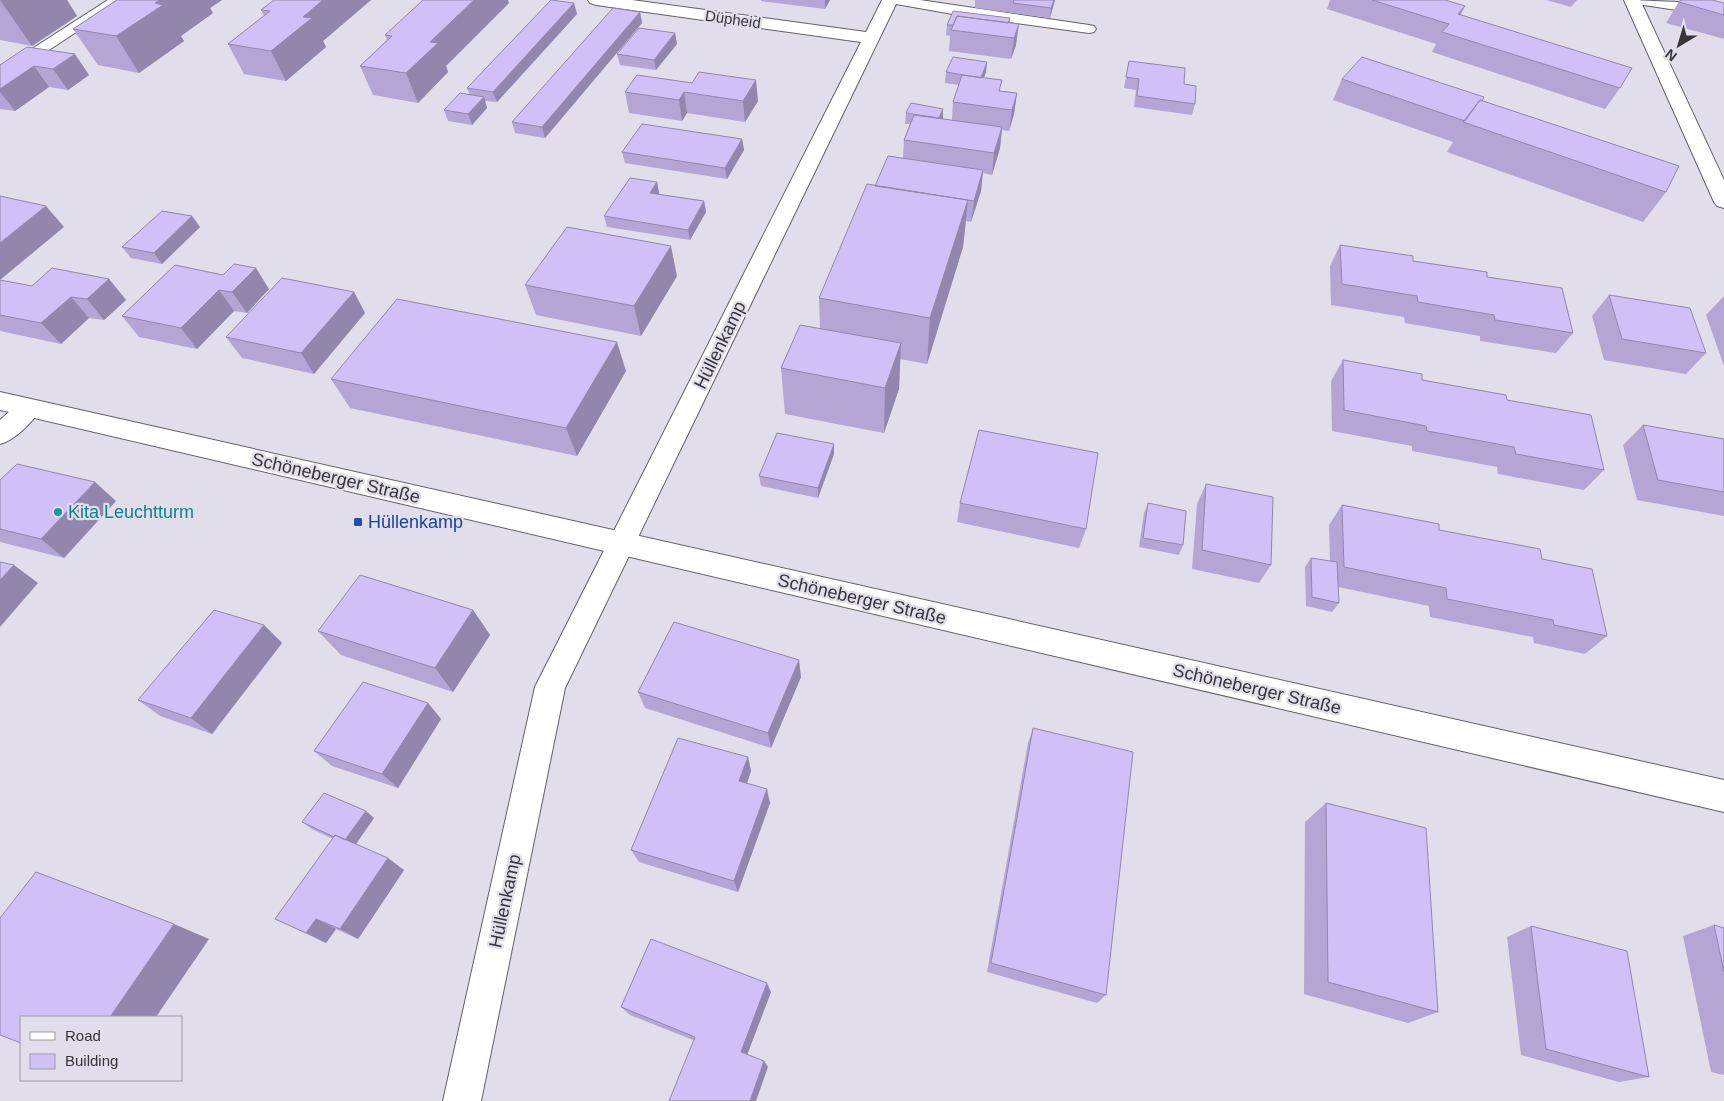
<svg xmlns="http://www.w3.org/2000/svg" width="1724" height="1101" viewBox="0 0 1724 1101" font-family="Arial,sans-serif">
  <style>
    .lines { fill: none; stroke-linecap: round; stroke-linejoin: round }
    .service-casing { stroke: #63606b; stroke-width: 2 }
    .minor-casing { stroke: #63606b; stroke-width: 2 }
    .tertiary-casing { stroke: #63606b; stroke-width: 2 }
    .service { fill: #fff; fill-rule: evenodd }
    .minor { fill: #fff; fill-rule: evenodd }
    .tertiary { fill: #fff; fill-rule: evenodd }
    .wall { fill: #b4a5d4 }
    .shaded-wall { fill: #9286ad }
    .building { fill: #d1c0f7; stroke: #9286ad }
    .culture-dot { fill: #0f9aa8; stroke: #e1ddea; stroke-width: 2 }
    .transit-dot { fill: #1a4fb4; stroke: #e1ddea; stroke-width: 2 }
    .labels { text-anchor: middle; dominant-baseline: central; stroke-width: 4.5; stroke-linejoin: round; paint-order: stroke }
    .far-street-label { font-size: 15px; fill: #37353a; stroke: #e1ddea }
    .street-label { font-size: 18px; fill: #37353a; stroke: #e1ddea }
    .culture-label { font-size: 18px; fill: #0d838f; stroke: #e1ddea; text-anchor: start }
    .transit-label { font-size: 18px; fill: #164399; stroke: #e1ddea; text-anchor: start }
  </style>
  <rect width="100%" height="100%" fill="#e1ddea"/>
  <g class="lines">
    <defs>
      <path id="service" d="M108 0H125L20 69 0 76V66L10 63Z
        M889 0H920L1089 25 1094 26 1096 29 1094 32 1089 33 964 16 896 4 891 3Z
        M1630 0 1678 2 1724 15V23L1677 10 1637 4 1632 3Z"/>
      <path id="minor" d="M588 0H632L866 32 882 0H898L565 688 481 1101H443L535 687 861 42 596 5 590 3Z
        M1624 0H1640L1724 180V208L1717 206 1714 202Z
        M29 399 38 402 41 408C33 422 15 440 0 444V420L20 402Z"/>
      <path id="tertiary" d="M0 392 1724 780V812L0 410Z"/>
    </defs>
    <use href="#service" class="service-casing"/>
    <use href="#minor" class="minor-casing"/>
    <use href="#tertiary" class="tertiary-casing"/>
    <use href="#service" class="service"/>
    <use href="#minor" class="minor"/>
    <use href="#tertiary" class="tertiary"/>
  </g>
  <path class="wall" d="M0 0H67L77 16 32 46 0 40Z
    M116 0H222L210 8 213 13 181 36 184 41 139 73 98 65 73 29Z
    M274 0H371L323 41 326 47 286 81 244 74 228 44 264 16 261 10Z
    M761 0H830L825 9 761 1Z
    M975 0H1055L1050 18 975 8Z
    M1330 0H1445L1460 15 1620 88 1605 109 1432 52 1436 44 1327 9Z
    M1546 0H1577L1571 7Z
    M1680 0 1724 3V39L1666 23Z
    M509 3 446 66 448 72 418 103 373 95 360 66 387 40 385 35Z
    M574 3 577 14 497 102 485 101 487 108 472 125 448 121 444 110 470 95 467 88Z
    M640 12 642 23 545 138 515 133 512 122Z
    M1010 18V23L1016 45 1011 59 949 51 950 36 946 35 947 25Z
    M675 33 677 44 656 70 620 65 617 54Z
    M27 47 89 75 68 90 49 87 15 111 0 109V65Z
    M1129 61 1184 84 1195 104 1192 115 1134 107 1136 90 1124 88Z
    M987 62 986 72 984 78 1001 91 1017 93 1014 114 1009 131 1002 130 1000 148 992 175 983 173 981 191 971 222 966 221 963 247 927 364 900 359 899 389 884 433 785 414 781 368 820 328 819 298 875 186 903 158 904 140 910 124H905L906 113 952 120 953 102 959 85 945 83 946 72Z
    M637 75 758 101 745 122 687 113 682 121 629 113 625 92Z
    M1342 79 1484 97 1482 101 1666 192 1643 222 1447 152 1453 142 1333 100Z
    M742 139 744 150 727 179 625 163 622 152Z
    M657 182 659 193 658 194 704 201 706 212 690 240 607 227 604 216Z
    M192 216 200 227 162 264 131 258 122 247Z
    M1340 245 1487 277 1573 333 1556 353 1480 341V336L1405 323 1404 317 1331 305 1330 266Z
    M175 265 269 289 247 313 234 311 197 349 139 337 122 316Z
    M677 276 641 336 536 315 525 285Z
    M109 279 126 300 104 320 89 318 61 344 0 331V280L32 286Z
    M354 292 365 313 314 374 242 358 226 337Z
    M1609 295 1706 353 1686 374 1604 360 1592 316Z
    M1724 296V366L1706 315Z
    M1343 360 1507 400 1604 470 1584 490 1498 474 1497 467 1412 451V446L1332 431 1331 381Z
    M626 371 577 456 350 408 331 379Z
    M1643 425 1724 439V516L1637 500 1623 445Z
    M834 454 818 498 761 486 759 476Z
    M0 480 116 501 64 558 0 542Z
    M1206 484 1271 565 1259 583 1192 569 1197 504Z
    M960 503 1086 529 1079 548 957 522Z
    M1148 503 1183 545 1179 555 1139 547 1144 513Z
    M1342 505 1439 530 1542 559 1607 636 1585 654 1534 643 1533 637 1430 617 1429 606 1338 587 1339 603 1332 612 1306 606 1305 567 1311 558 1330 561 1329 525Z
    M473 610 490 635 453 692 341 655 318 631Z
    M264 625 282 643 212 734 160 716 138 700Z
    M801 677 771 748 645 708 638 692Z
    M428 703 441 719 398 788 332 766 314 751Z
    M1033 728 1106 995 1097 1003 987 972 1028 743Z
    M748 757 751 771 747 783 770 803 738 892 639 862 631 850Z
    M1326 803 1438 1012 1408 1023 1304 994 1305 822Z
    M374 818 356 844 404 870 358 939 336 929 326 943 275 919 333 839 312 829 302 822Z
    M1714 925 1724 928V1075L1711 1072 1683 936Z
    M1531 926 1649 1077 1619 1082 1521 1055 1507 937Z
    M771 992 747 1054 764 1061 768 1067 693 1040 630 1015 621 1007Z"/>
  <path class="shaded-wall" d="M0 0H67L77 16 32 46Z
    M160 0H222L210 8 213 13 181 36 184 41 139 73 116 36Z
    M323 0H371L323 41 326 47 286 81 271 51 303 17Z
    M474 0H508L509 3 446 66 448 72 418 103 406 73 430 42Z
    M825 0H830L825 9Z
    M1054 0H1055L1050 18 1051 8Z
    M574 3 577 14 497 102 493 92Z
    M1465 6 1454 27 1447 34 1458 14Z
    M640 12 642 23 545 138 542 127Z
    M1019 24 1016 45 1011 59 1014 38Z
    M675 33 677 44 656 70 654 60Z
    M75 54 89 75 68 90 53 69Z
    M987 62 986 72 980 88 981 78Z
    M34 66 49 87 15 111 0 92V89Z
    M756 80 758 101 745 122 743 101Z
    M684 92 687 113 682 121 679 100Z
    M1017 93 1014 114 1009 131 1012 110Z
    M484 97 487 108 472 125 468 114Z
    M943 109V120L939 118Z
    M1002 127 1000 148 992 175 994 153Z
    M742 139 744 150 727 179 725 168Z
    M983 170 981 191 971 222 974 201Z
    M657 182 659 193 652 204 650 193Z
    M968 200 963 247 927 364 930 318Z
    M704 201 706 212 690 240 688 230Z
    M46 206 64 227 0 280V243Z
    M192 216 200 227 162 264 154 253Z
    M671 246 677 276 641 336 634 306Z
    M256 268 269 289 247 313 232 292Z
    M109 279 126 300 104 320 87 299Z
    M219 290 234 311 197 349 181 328Z
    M354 292 365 313 314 374 301 353Z
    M71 297 89 318 61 344 41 323Z
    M617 342 626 371 577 456 566 428Z
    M901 343 899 389 884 433 885 388Z
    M834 444V454L818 498V488Z
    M95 482 116 501 64 558 41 539Z
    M14 565 38 583 0 627V580Z
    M473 610 490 635 453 692 435 668Z
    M264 625 282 643 212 734 191 718Z
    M799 660 801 677 771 748 768 733Z
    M428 703 441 719 398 788 382 774Z
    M748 757 751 771 743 795 739 781Z
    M767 789 770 803 738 892 734 881Z
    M366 811 374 818 353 848 344 842Z
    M388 858 404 870 358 939 340 929Z
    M316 919 336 929 326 943 306 933Z
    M174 924 209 939 156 1017H110Z
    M767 983 771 992 746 1058 741 1052Z
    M764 1061 768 1067 756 1101H750Z"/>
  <path class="building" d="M117 0H160L155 3 163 5 116 36 73 29Z
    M274 0H323L303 17 312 18 271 51 228 44 270 11 261 10Z
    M423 0H474L430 42 438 43 406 73 360 66 392 36 385 35Z
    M551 0 574 3 493 92 467 88Z
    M1014 0H1054L1051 8 1013 3Z
    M1372 0H1445L1465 6 1458 14 1632 68 1620 88 1442 32 1449 24Z
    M1681 0H1712L1724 3V15L1679 2Z
    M613 8 640 12 542 127 512 122Z
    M953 11 1010 18 1008 23 957 16 953 25H947Z
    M957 16 1019 24 1014 38 951 30Z
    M639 28 675 33 654 60 617 54Z
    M27 47 75 54 53 69 34 66 0 89V65Z
    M953 57 987 62 981 78 946 72Z
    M1362 57 1484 97 1482 101 1480 100 1465 121 1342 79Z
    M1129 61 1185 68 1184 84 1196 86 1195 104 1137 96 1139 79 1126 77Z
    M699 72 756 80 743 101 684 92 679 100 625 92 637 75 692 83Z
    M962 75 1002 80 999 91 1017 93 1012 110 953 102Z
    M460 93 484 97 468 114 444 110Z
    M1480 100 1679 166 1666 192 1463 122Z
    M911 103 943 109 939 118 906 113Z
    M914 115 1002 127 994 153 904 140Z
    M642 124 742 139 725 168 622 152Z
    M888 156 983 170 974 201 875 186Z
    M630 178 657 182 650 193 704 201 688 230 604 216Z
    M867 184 968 200 930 318 819 298Z
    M0 196 46 206 0 243Z
    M162 211 192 216 154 253 122 247Z
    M567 227 671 246 634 306 525 285Z
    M1340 245 1413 256V261L1487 272V277L1562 288 1573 333 1495 320 1494 315 1418 302 1417 296 1342 284Z
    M234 264 256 268 232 292 219 290 181 328 122 316 175 265 223 275Z
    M52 268 109 279 87 299 71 297 41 323 0 315V280L32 286Z
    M282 278 354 292 301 353 226 337Z
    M1609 295 1690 308 1706 353 1622 339Z
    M397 299 617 342 566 428 331 379Z
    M800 325 901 343 885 388 781 368Z
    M1343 360 1422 374V380L1506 395 1507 400 1591 415 1604 470 1516 454 1514 447 1427 431 1426 426 1344 410Z
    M1643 425 1724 439V492L1658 480Z
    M979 430 1098 453 1086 529 960 503Z
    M777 433 834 444 818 488 759 476Z
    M17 464 95 482 41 539 0 529V480Z
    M1206 484 1273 497 1271 565 1202 550Z
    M1148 503 1186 511 1183 545 1143 538Z
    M1342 505 1439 524V530L1540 549 1542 559 1592 569 1607 636 1554 625 1553 620 1447 599 1446 588 1344 567Z
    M1311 558 1337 562 1339 603 1312 597Z
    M0 562 14 565 0 580Z
    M360 575 473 610 435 668 318 631Z
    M214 610 264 625 191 718 138 700Z
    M674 622 799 660 768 733 638 692Z
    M363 682 428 703 382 774 314 751Z
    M1033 728 1133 752 1106 995 991 963Z
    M678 738 748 757 739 781 767 789 734 881 631 850Z
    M324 793 366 811 345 840 335 835 334 837 302 822Z
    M1326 803 1426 828 1438 1012 1328 982Z
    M335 835 388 858 340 929 316 919 306 933 275 919Z
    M36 872 174 924 110 1017H21V1043L0 1035V918Z
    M1714 925 1724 928V972Z
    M1531 926 1627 951 1649 1077 1546 1049Z
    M651 939 767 983 741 1052 764 1061 750 1101H669L695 1037 621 1007Z"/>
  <circle class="culture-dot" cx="58" cy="512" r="5"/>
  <rect class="transit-dot" x="353" y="517" width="10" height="10" rx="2.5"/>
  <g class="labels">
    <g class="far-street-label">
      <text transform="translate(733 19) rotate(8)">Düpheid</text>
    </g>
    <g class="street-label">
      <text transform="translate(720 345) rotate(-64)">Hüllenkamp</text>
      <text transform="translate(336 478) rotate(13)">Schöneberger Straße</text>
      <text transform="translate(862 599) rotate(13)">Schöneberger Straße</text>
      <text transform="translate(1257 689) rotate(13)">Schöneberger Straße</text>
      <text transform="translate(505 901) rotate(-78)">Hüllenkamp</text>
    </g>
    <g class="culture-label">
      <text x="68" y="512">Kita Leuchtturm</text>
    </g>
    <g class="transit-label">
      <text x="368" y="522">Hüllenkamp</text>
    </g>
  </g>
  <rect x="20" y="1016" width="162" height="65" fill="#e1ddea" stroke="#9d9aa4"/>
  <rect x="30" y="1032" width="25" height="8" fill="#ffffff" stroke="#9d9aa4"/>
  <text x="65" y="1041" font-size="15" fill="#37353a">Road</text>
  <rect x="30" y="1054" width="25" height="15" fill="#d1c0f7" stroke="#9d9aa4"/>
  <text x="65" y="1066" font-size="15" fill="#37353a">Building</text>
  <g transform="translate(1679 45) rotate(218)" stroke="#e1ddea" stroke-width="4" paint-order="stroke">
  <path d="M0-4L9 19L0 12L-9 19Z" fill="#37353a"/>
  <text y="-8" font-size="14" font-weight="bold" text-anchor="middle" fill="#37353a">N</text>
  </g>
</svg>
